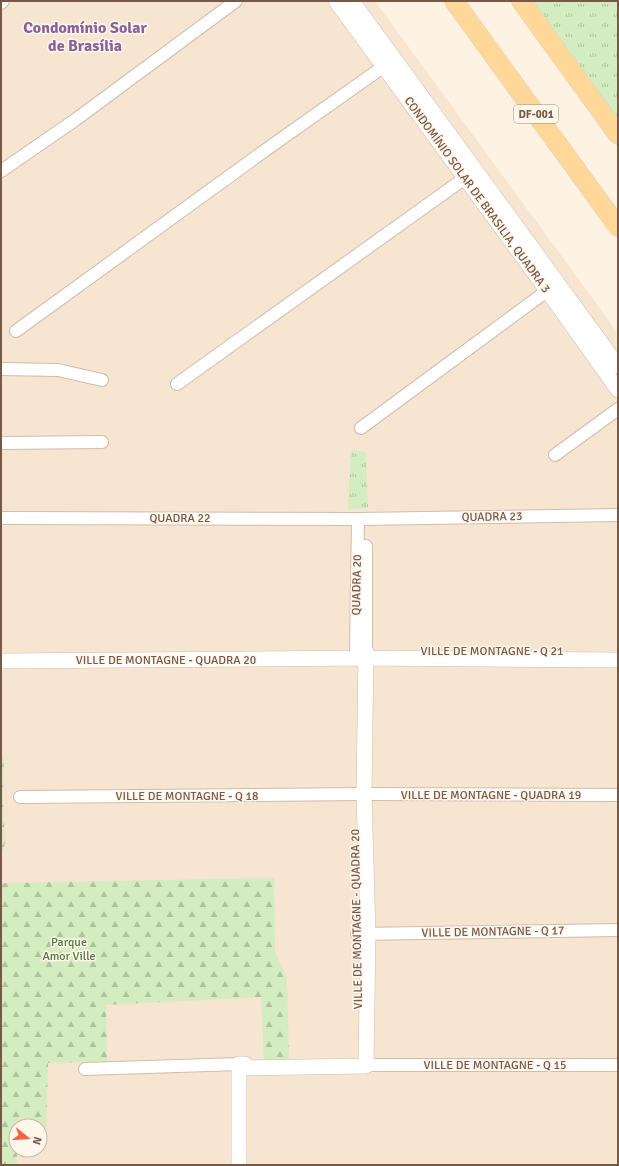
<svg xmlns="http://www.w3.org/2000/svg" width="619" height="1166" viewBox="0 0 619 1166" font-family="Signika,sans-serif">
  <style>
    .residential { fill: #f6e5d1; fill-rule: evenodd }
    .grass { fill: url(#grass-tufts) }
    .forest { fill: url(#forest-firs) }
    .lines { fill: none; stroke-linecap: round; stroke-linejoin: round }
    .minor-casing { stroke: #d2bcab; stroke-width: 14 }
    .tertiary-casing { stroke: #d2bcab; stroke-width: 16 }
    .primary-casing { stroke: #dcd4cf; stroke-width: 20 }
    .minor { stroke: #fff; stroke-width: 12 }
    .tertiary { stroke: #fff; stroke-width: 15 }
    .primary { stroke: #ffd799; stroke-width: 19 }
    .labels { text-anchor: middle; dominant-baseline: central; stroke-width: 3; stroke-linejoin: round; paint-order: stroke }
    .shield { fill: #fff7eb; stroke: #a08878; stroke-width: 1 }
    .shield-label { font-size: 11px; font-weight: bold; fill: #785847 }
    .street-label { font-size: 12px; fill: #785847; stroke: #fff7eb }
    .park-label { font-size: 12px; fill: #4e793c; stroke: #fff7eb }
    .district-label { font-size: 16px; font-weight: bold; fill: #88629c; stroke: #fff7eb }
  </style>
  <defs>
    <pattern id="grass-tufts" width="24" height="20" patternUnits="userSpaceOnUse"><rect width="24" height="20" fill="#d3edc0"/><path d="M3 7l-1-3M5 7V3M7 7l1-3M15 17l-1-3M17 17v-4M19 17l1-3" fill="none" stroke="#b0c39e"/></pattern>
    <pattern id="forest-firs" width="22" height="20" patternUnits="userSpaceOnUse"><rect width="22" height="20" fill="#d3edc0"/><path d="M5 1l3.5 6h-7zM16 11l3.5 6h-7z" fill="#b0c39e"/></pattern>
  </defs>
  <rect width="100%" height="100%" fill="#fef3e3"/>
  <path class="residential" d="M1 1H375L618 333V1165H1ZM16 1126H40V1150H16Z"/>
  <path class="grass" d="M523 1H618V134Z
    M351 450 366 452 368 508 348 509Z"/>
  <path class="forest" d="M1 751 4 761 3 802 5 842 1 861Z
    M274 878 275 952 287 979 289 1060 264 1061 261 997 106 1005 107 1062 48 1063 46 1139H40V1126H16L17 1165H1V883Z"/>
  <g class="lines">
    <defs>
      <path id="minor" d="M1 3 3 1
        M1 171 75 120 236 1
        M16 331 267 149 390 62
        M1 369 58 370 102 380
        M177 384 472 173
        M361 428 555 285
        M1 443 102 442
        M555 455 618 409
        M1 518 358 519 618 515
        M356 652 358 519
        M366 652V546
        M20 797 364 794 618 795
        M357 934 618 930
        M366 1066 371 1065H618
        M85 1069 239 1064"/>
      <path id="tertiary" d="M336 1 547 290 618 390
        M352 1 618 366
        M1 661 366 658 618 660
        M239 1068 366 1066 368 933 364 794 366 652
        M239 1165V1064H245"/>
      <path id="primary" d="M454 1 618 227
        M521 1 618 135"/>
    </defs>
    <use href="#minor" class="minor-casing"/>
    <use href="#tertiary" class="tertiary-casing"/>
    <use href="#primary" class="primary-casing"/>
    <use href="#minor" class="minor"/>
    <use href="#tertiary" class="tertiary"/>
    <use href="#primary" class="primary"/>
  </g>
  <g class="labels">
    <rect class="shield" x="514" y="105" width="44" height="18" rx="3"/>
    <g class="shield-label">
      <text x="536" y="114">DF-001</text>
    </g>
    <g class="street-label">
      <text transform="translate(477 195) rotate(54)">CONDOMÍNIO SOLAR DE BRASILIA, QUADRA 3</text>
      <text transform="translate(492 517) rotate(-1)">QUADRA 23</text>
      <text x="180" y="518">QUADRA 22</text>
      <text transform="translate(357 585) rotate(-89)">QUADRA 20</text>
      <text x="492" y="651">VILLE DE MONTAGNE - Q 21</text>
      <text x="166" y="660">VILLE DE MONTAGNE - QUADRA 20</text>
      <text x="491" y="795">VILLE DE MONTAGNE - QUADRA 19</text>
      <text x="187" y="796">VILLE DE MONTAGNE - Q 18</text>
      <text transform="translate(357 919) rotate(-91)">VILLE DE MONTAGNE - QUADRA 20</text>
      <text transform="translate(493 932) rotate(-1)">VILLE DE MONTAGNE - Q 17</text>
      <text x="495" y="1065">VILLE DE MONTAGNE - Q 15</text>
    </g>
    <g class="park-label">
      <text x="69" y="942">Parque<tspan x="69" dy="14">Amor Ville</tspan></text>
    </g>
    <g class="district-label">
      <text x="85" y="28">Condomínio Solar<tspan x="85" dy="18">de Brasília</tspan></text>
    </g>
  </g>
  <rect width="619" height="1166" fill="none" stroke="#785847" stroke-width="4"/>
  <g transform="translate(28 1138) rotate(107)"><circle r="19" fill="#fff7eb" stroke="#c9b7a9"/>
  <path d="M0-3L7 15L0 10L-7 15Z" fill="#f2643e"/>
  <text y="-6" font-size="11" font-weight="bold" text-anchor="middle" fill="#785847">N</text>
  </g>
</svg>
